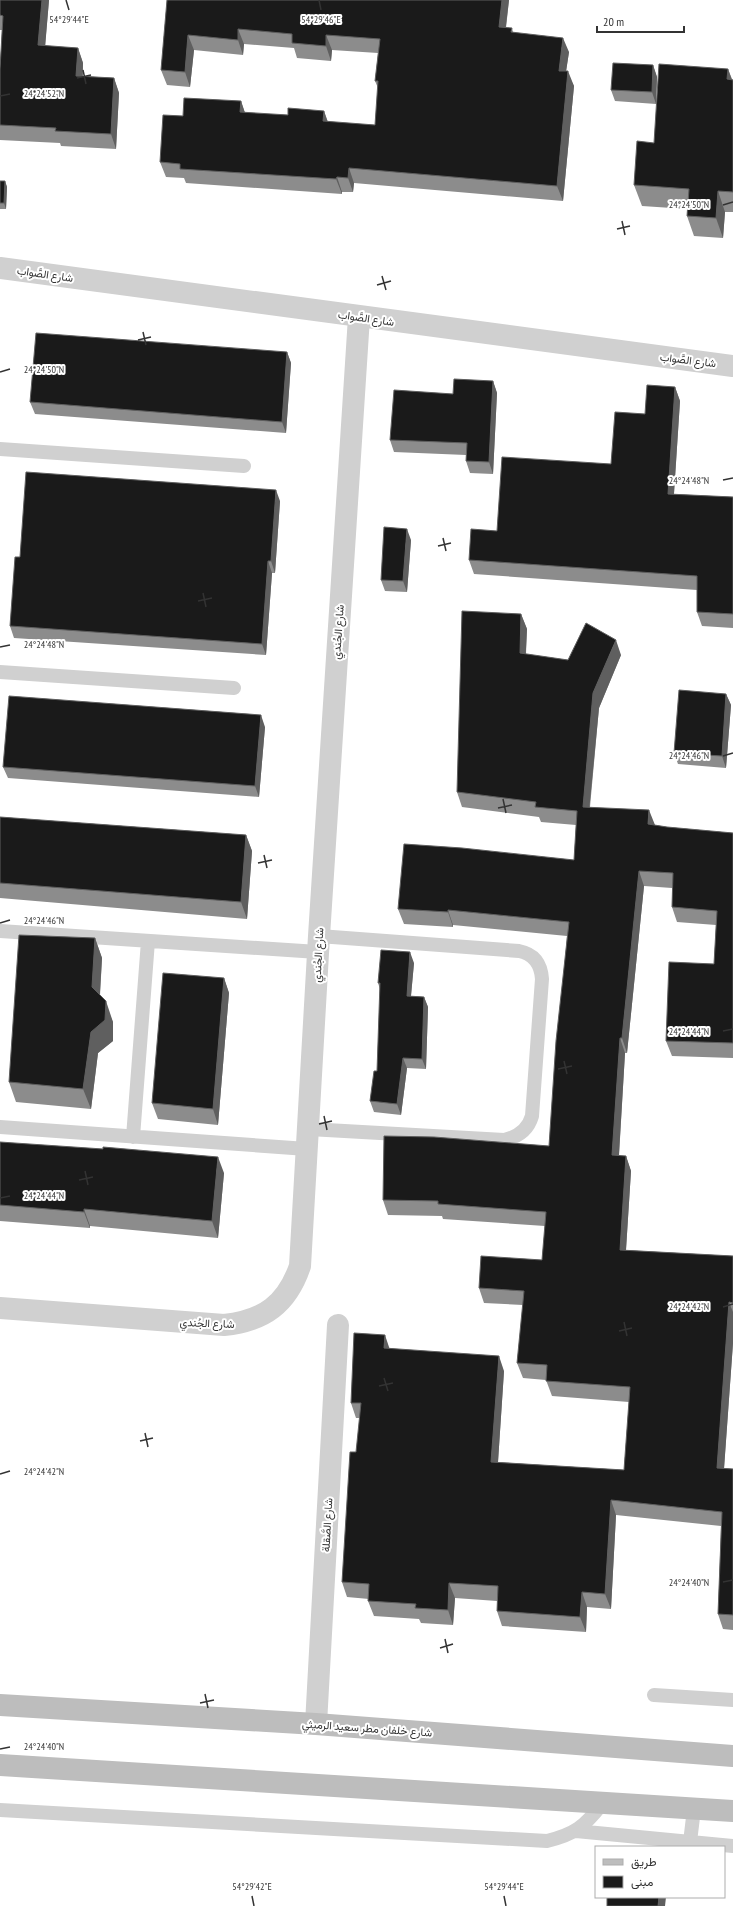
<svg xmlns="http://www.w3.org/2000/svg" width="733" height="1906" viewBox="0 0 733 1906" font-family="'PT Sans Narrow',Vazirmatn,sans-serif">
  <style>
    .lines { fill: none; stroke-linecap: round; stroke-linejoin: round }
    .lane { stroke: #d0d0d0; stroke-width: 14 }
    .street { stroke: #d0d0d0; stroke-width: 22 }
    .secondary { stroke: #bdbdbd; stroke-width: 22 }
    .wall { fill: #8c8c8c }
    .shaded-wall { fill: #5f5f5f }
    .building { fill: #1a1a1a; stroke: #5f5f5f }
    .ticks { fill: none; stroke: #333; stroke-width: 1.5 }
    .labels { text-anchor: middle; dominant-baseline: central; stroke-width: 4; stroke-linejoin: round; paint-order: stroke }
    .street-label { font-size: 11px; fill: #333; stroke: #fff }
    .ticks-label { font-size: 10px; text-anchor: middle; fill: #333; stroke: #fff; stroke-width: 4; stroke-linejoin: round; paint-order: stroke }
  </style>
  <rect width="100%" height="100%" fill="#fff"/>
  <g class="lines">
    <path class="lane" d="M0 449 244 466
      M0 672 234 688
      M0 931 318 952
      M0 1127 307 1149
      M309 1129 504 1140C518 1137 528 1130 532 1116L542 979C541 964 534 954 519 951L319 936
      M133 1137 148 941
      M654 1695 733 1700
      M0 1810 547 1841C575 1834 584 1827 602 1804
      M576 1831 733 1846
      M690 1842 694 1809"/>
    <path class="street" d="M0 268 733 366
      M0 1308 224 1325C264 1321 287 1304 300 1266L319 936 359 317
      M316 1724 338 1325"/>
    <path class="secondary" d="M0 1705 316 1724 733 1756
      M0 1765 733 1811"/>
  </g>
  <path class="wall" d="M0 0H49L45 46 78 48 83 63V76L114 78 119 93 116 149 61 146 60 143 0 140V69L2 30H0Z
    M167 0H509L506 28H512L513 32 569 52 566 71 574 86 563 201 354 183 353 192H342V194L186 183 184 178 166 177 160 162 183 116 241 101 245 113 288 115 324 111 328 122 375 125 378 88 375 81 378 53 332 50 331 61 297 58 294 48 244 44 243 55 194 50 190 87 167 85 161 70Z
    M653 65 657 77 656 104 615 101 611 90Z
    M728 69 732 79 733 80V212H725L723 238 694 236 687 216V209L642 206 634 185 654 143Z
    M0 181H5L7 187 6 209H0Z
    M287 352 291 363 286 433 35 414 30 402Z
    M493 381 497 393 493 474 470 473 466 461V455L394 452 390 440 453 394Z
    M675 387 680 401 674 494 733 497V628L702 626 697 612V590L474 574 469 560 497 531 611 464 645 414Z
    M280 501 275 573H272L266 655 14 638 10 626 20 557Z
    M411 540 407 592 385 591 381 580Z
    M521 614 527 629 526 654 568 660 621 655 599 708 590 807 655 825 667 827 733 833V1058L672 1056 666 1041 714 964 716 925 677 922 672 907V888L644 886 627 1053H625L619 1156H626L631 1171 626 1250 733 1256V1343L724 1468 733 1469V1630L723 1629 718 1614 721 1526 616 1515 611 1609 587 1607 586 1632 502 1626 497 1611V1601L455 1598 453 1625 421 1623 419 1619 374 1616 368 1601 369 1599 347 1597 342 1582 360 1418H356L351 1403 390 1348 504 1371 498 1462 624 1470 629 1402 552 1396 546 1380 523 1378 517 1363 523 1305 484 1303 479 1288 542 1260 545 1226 443 1219 442 1216 388 1215 383 1200 549 1146 567 936 453 925V927L404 924 398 909 574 860 576 825 541 822 539 817 462 807 457 792Z
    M726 694 731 705 726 768 678 764 674 753Z
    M265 727 259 797 8 778 3 767Z
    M0 817 246 835 252 851 247 919 0 898Z
    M95 938 102 958 100 996 113 1022V1041L98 1053 91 1109 16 1102 9 1082Z
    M414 963 411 996 424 997 428 1007 426 1069 407 1068 401 1115 374 1112 370 1101 377 1071 380 989 378 983Z
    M224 978 229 993 218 1125 158 1119 152 1103Z
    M0 1142 224 1173 218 1238 90 1226V1228L0 1221Z"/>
  <path class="shaded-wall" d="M42 0H49L44 60 38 45Z
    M502 0H509L504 42 499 27Z
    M238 29 244 44 243 55 238 40Z
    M188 35 194 50 190 87 185 72Z
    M326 35 332 50 331 61 326 46Z
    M563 38 569 52 564 85 559 71Z
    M78 48 83 63 82 91 76 76Z
    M653 65 657 77 656 104 652 92Z
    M728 69 733 83 727 79Z
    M568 71 574 86 563 201 557 186Z
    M114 78 119 93 116 149 111 134Z
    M241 101 246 116 240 112Z
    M324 111 329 126 323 121Z
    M349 168 354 183 353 192 348 178Z
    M337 177 342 192V194L336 179Z
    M5 181 7 187 6 209 4 203Z
    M718 191 725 212 723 238 716 218Z
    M287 352 291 363 286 433 282 422Z
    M493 381 497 393 493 474 489 462Z
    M675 387 680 401 673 508 668 494Z
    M276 490 280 501 275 573 271 561Z
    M407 529 411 540 407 592 403 581Z
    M268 561 272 573 266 655 262 644Z
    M521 614 527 629 525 668 520 653Z
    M616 640 621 655 599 708 588 822 583 807 593 693Z
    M726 694 731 705 726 768 722 756Z
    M261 715 265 727 259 797 255 786Z
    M649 810 655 825 654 839 648 824Z
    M246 835 252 851 247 919 241 902Z
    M639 871 644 886 627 1053 622 1038Z
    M448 910 453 925V927L448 912Z
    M95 938 102 958 99 1008 92 987Z
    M410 952 414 963 410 1006 407 996Z
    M224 978 229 993 218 1125 213 1109Z
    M424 997 428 1007 426 1069 422 1059Z
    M106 1001 113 1022V1041L98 1053 91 1109 83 1089 91 1032Z
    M620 1038 625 1053 618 1170 612 1155Z
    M403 1058 407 1068 401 1115 397 1104Z
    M626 1156 631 1171 625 1265 620 1250Z
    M218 1157 224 1173 218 1238 212 1221Z
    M84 1209 90 1226V1228L84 1212Z
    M729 1302 733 1312V1343L723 1483 717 1468Z
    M385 1335 390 1350 384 1348Z
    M499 1356 504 1371 497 1477 491 1462Z
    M611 1500 616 1515 611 1609 605 1594Z
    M449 1583 455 1598 453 1625 448 1610Z
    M582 1592 587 1607 586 1632 580 1617Z
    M659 1897H666L665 1906H658Z"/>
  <path class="building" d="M0 0H42L38 45 78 48 76 76 114 78 111 134 55 131 56 128 0 125V69L3 16 0 15Z
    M167 0H502L499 27 512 28 511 32 563 38 559 71H568L557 186 349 168 348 178 337 177 336 179 180 169V164L160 162 163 115 183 116 184 98 241 101 240 112 288 115V108L324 111 323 121 375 125 378 81H375L380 39 326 35V46L292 43V34L238 29V40L188 35 185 72 161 70Z
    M613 63 653 65 652 92 611 90Z
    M659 64 728 69 727 79 733 80V192L718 191 716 218 687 216 689 189 634 185 637 141 654 143Z
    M0 181H5L4 203H0Z
    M36 333 287 352 282 422 30 402Z
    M454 379 493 381 489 462 466 461 467 443 390 440 394 390 453 394Z
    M647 385 675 387 668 494 733 497V614L697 612V576L469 560 471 529 497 531 502 457 611 464 615 412 645 414Z
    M26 472 276 490 271 561H268L262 644 10 626 15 557H20Z
    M384 527 407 529 403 581 381 580Z
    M462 611 521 614 520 653 568 660 586 623 616 640 593 693 583 807 649 810 648 824 667 827 733 833V1043L666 1041 669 962 714 964 717 911 672 907 673 873 639 871 622 1038H620L612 1155 626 1156 620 1250 733 1256V1303L729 1302 717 1468 733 1469V1615L718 1614 722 1512 611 1500 605 1594 582 1592 580 1617 497 1611 498 1586 449 1583 448 1610 415 1608 416 1604 368 1601 369 1584 342 1582 350 1452H356L361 1403H351L354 1333 385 1335 384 1348 499 1356 491 1462 624 1470 630 1387 546 1381 547 1365 517 1363 524 1291 479 1288 481 1256 542 1260 546 1212 438 1204V1201L383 1200 384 1136 434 1137 549 1146 556 1041 569 922 448 910V912L398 909 404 844 462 848 574 860 577 811 535 807 536 802 457 792Z
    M679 690 726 694 722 756 674 753Z
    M9 696 261 715 255 786 3 767Z
    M0 817 246 835 241 902 0 883Z
    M19 935 95 938 92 987 106 1001 105 1020 91 1032 83 1089 9 1082Z
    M381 950 410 952 407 996 424 997 422 1059 403 1058 397 1104 370 1101 374 1071H377L380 983H378Z
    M163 973 224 978 213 1109 152 1103Z
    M0 1142 103 1149V1147L218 1157 212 1221 84 1209V1212L0 1205Z
    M607 1897H659L658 1906H607Z"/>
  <path class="ticks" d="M66 0 69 10M319 0 321 10M83 70 86 84M77 78 91 75M0 96 10 94M723 205 733 202M622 221 625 235M617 229 630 226M382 276 386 290M377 285 391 281M143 332 146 345M138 340 151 337M0 372 10 369M723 480 733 478M443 538 446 551M438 546 451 543M203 593 206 607M198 601 212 598M0 647 10 645M723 756 733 753M503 799 506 813M498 808 512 805M264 855 267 868M258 863 272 860M0 923 10 920M723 1031 733 1029M564 1061 567 1074M558 1069 572 1066M324 1116 327 1130M319 1124 332 1121M85 1171 88 1185M79 1180 93 1177M0 1198 10 1196M723 1307 733 1304M624 1322 627 1336M619 1331 632 1328M384 1378 388 1391M379 1386 393 1383M145 1433 148 1447M140 1441 153 1438M0 1474 10 1471M723 1582 733 1580M445 1639 448 1653M440 1648 453 1644M205 1694 208 1708M200 1703 214 1700M0 1749 10 1747M252 1896 254 1906M504 1896 506 1906"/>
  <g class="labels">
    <g class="street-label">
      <text transform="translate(45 274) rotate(8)">شارع الصَّواب</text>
      <text transform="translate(366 318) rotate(8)">شارع الصَّواب</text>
      <text transform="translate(688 360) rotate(7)">شارع الصَّواب</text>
      <text transform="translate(338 632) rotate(-86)">شارع الجُندي</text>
      <text transform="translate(318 955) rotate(-87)">شارع الجُندي</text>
      <text transform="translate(207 1323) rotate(2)">شارع الجُندي</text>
      <text transform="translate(327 1525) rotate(-87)">شارع الصَّقلة</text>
      <text transform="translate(367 1728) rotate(4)">شارع خلفان مطر سعيد الرميثي</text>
    </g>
  </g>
  <g class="ticks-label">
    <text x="69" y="23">54°29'44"E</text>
    <text x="321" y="23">54°29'46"E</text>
    <text x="44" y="97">24°24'52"N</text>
    <text x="689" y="208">24°24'50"N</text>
    <text x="44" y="373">24°24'50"N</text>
    <text x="689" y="484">24°24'48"N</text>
    <text x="44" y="648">24°24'48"N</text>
    <text x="689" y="759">24°24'46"N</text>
    <text x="44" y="924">24°24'46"N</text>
    <text x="689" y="1035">24°24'44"N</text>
    <text x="44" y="1199">24°24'44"N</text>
    <text x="689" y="1310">24°24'42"N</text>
    <text x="44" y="1475">24°24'42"N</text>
    <text x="689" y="1586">24°24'40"N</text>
    <text x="44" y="1750">24°24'40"N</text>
    <text x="252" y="1890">54°29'42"E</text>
    <text x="504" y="1890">54°29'44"E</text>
  </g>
  <rect x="595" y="1846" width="130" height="52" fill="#ffffff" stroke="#adadad"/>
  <rect x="603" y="1859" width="20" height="6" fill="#bdbdbd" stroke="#adadad"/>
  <text x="631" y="1866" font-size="12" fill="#333333">طريق</text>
  <rect x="603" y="1876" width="20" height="12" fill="#1a1a1a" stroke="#adadad"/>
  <text x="631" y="1886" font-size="12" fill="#333333">مبنى</text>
  <path d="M597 26v6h87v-6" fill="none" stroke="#333333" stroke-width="2"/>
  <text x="603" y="26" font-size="12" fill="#333333" stroke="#ffffff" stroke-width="3" paint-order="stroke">20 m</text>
</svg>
